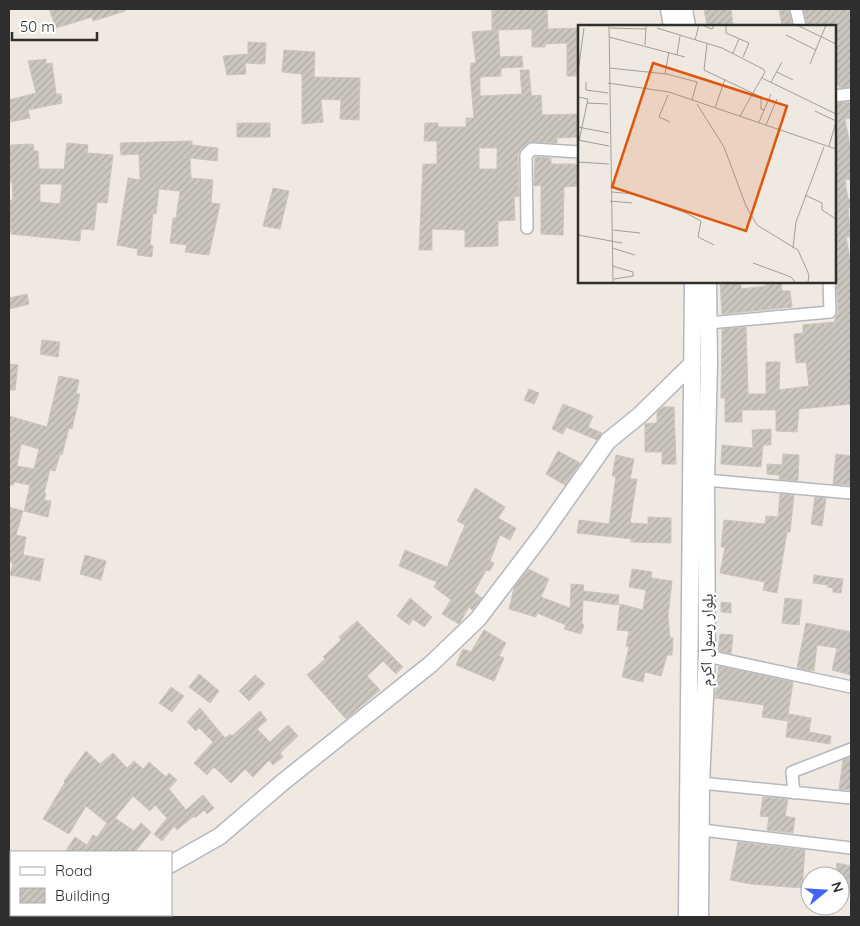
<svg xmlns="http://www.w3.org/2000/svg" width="860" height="926" viewBox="0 0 860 926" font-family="Quicksand,'Noto Naskh Arabic',sans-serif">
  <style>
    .building { fill: url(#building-hatch); stroke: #cbc5ba; fill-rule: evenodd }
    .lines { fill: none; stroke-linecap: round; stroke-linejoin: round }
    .street-casing { stroke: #b4b7c1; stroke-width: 14 }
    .secondary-casing { stroke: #b4b7c1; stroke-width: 19 }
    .street { stroke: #fff; stroke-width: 11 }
    .secondary { stroke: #fff; stroke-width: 16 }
    .labels { text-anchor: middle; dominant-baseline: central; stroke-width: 4.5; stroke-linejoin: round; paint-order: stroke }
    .street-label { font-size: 16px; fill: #2e2e2e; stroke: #fff }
    .inset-road { fill: none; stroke: #a29e99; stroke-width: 1 }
    .view { fill: #df570e; fill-opacity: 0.15; stroke: #df570e; stroke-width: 2.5 }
    .inset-edge { fill: none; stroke: #2e2e2e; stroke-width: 2.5 }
  </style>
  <defs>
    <pattern id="building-hatch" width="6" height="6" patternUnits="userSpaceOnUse" patternTransform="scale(1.25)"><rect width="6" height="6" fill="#cbc7bf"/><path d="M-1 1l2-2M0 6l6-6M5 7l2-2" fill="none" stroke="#afaba4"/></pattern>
  </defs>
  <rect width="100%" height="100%" fill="#efe9e1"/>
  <path class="building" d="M49 9H125V11L93 21 92 17 56 28Z
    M492 9H547L548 29 579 28V76H567V43L545 44V47H532V29L498 30 500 57 522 56 523 67 501 68V76L480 77V96L522 94 520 70H529L531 93 532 96 541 95 542 115 579 114V137L557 138V143L530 142 520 150 518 155 519 196 514 197 515 220 498 221V246L465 247V230L432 229V250H419L423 164H437V141H424L425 123H438V127H466V118H474L470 74 471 63H476L472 32 498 30H492ZM479 148H497V169H479Z
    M704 9H731L733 26H707Z
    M779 9H789L792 26H782Z
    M804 9H851V87L839 88V85H834V73H837L834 58V26H807Z
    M248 42 266 43 265 64 245 63 246 74 227 75 223 56 248 54Z
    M284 50 315 52 314 77 360 78 359 120 340 119 341 100 321 99 323 122 302 124V74L282 72Z
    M46 59V64L52 63 56 94H61L62 103 28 110 30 118 9 122V100L36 93 28 61Z
    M850 102 851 118 845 119 851 150V179L845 180 848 199H851V208H848L851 237H846L851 264V404L799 409 797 432 776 431V410H742V422H725V398H721L722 329 746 327 748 394H766V362H780L779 390 809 386 806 362 796 363 794 334 803 333V325L834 322 838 312 836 281 834 275V188H837L834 174V129L838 128 834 103Z
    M237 123H270V137H237Z
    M192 141V145L218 148 217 161 190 158 191 178 213 180 211 203 220 204 209 255 185 252 187 245 170 243 173 218H176L180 191 159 189 156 214 153 213 150 245 153 246 152 257 137 255 138 249 117 245 128 178 140 180 139 154 121 155 120 143Z
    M67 143 88 145 87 153 113 155 107 203 97 202 94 230 81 229 80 241 11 234 9 200H13L12 182H9V156L11 145 33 144 34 151H38L39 169H64ZM40 184H62L60 204 40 202Z
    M535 157 551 158V164H579V186L564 187 563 235 541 234V185L534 186Z
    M273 188 289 191 280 229 263 226Z
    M720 281H741V289L766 286 765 281H781L782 291H790L792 307 722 314Z
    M27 294 29 304 9 309V298Z
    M42 340 60 342 58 357 40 354Z
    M9 364 18 365 15 390H9Z
    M59 376 79 380 76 394H80L72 429 69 428 62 455 60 454 55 471 50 470 44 493H46L44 500 51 501 48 517 24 511 30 485 14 482 13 485H9V416L47 427ZM21 444 39 449 34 469 17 466Z
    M529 389 539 393 534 404 524 400Z
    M563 404 593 416 588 427 602 433 597 440 566 427 563 434 552 429Z
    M663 407H674L676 464H662V452H645V424L657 423V412Z
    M771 429V445H763L761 467 721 464 722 445 753 448 752 430Z
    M558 451 580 463 565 485 546 474Z
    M783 454 799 455 798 481 779 479 780 475 767 474V464L782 465Z
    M836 454 851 456V485L833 484Z
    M616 455 634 459 630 479H637L630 523 648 524V517L671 518V543L631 542 632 539 577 533 579 520 609 524 616 476H612Z
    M475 488 505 507 498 518 516 528 510 540 500 535 490 561 494 563 490 571 486 570 474 592 482 598 472 610 469 607 459 624 442 614 451 600 434 587 437 582 399 566 405 550 447 567 465 525 457 521Z
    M780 494 794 495 790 532H787L777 593 763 590 765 582 720 573 725 547H721L724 520 765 524 766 516 778 517Z
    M815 497 826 498 822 526 811 524Z
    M9 507 23 511 16 535 26 537 23 555 44 559 40 581 10 575 13 563 9 562Z
    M85 555 106 561 101 580 80 574Z
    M528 569 549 579 541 597 570 608 571 584 584 585 583 591 619 595 618 605 583 600 582 624 584 625 581 634 564 629 566 625 537 613 536 617 509 609 514 588Z
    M632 569 652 572 651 578 672 581 668 616 670 638H673L672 655H667L661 676 645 672 643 682 622 677 629 647 626 646 629 631 617 630 620 604 643 610 646 590 629 587Z
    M814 575 843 579 841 593 833 592V588L827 587 828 585 813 583Z
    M410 598 432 617 424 627 413 619 409 625 397 616Z
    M785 598 802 600 799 625 782 623Z
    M721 602 731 603V613L721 612Z
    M357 621 403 667 396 674 383 661 367 676 380 690 346 719 307 675 325 659 323 657 341 640 339 637Z
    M806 623 851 632V675L832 670 837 648 817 645 814 671 797 668Z
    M484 630 506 643 499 656 504 658 494 681 456 665 463 649 471 652Z
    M720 634 733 635 731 654 718 651Z
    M719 666 793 682 787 721 762 717 764 705 715 698Z
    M199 674 219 691 210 703 189 687Z
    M255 675 265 684 249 701 239 691Z
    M171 687 184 696 172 712 159 703Z
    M200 708 225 738 230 734 232 736 260 711 267 720 257 729 270 742 288 725 298 736 280 753 283 757 273 765 269 760 253 777 245 769 231 783 214 767 207 775 194 763 213 742 199 728 196 731 187 722Z
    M789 714 811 718 809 732 831 736 830 744 786 737Z
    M86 751 100 764 113 753 127 768 134 761 143 769 149 762 166 777 169 773 177 780 169 789 186 810 203 795 214 808 207 814 204 810 195 818 194 816 177 830 174 826 162 841 154 834 167 818 155 805 150 811 133 796 115 818 134 831 141 823 151 832 135 852H65L75 837 87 845 93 835 97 837 107 823 86 806 69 834 43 819 65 782 64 781Z
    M851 757V790L839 789 843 760Z
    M763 797 788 799 785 816 795 818 793 833 767 830 769 817 760 816Z
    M738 842 805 850 802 888 751 884 730 880Z
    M837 863 851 866 849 893 840 891V876H835Z"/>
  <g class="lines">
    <defs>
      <path id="street" d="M796 9 800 26
        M834 96 851 94
        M527 228 526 155 532 149 579 152
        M708 323 830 312 829 281
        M706 480 851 493
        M707 656 851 687
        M701 783 851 798
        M794 793 792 772 851 749
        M702 830 851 848"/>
      <path id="secondary" d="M669 9 672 26
        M684 9 687 26
        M171 864 220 836 283 782 431 664 478 619 544 532 608 441 640 415 693 363
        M109 917 111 915
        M687 917 693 281
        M700 917 701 783 707 656 706 480 709 363 708 281"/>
    </defs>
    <use href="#street" class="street-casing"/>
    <use href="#secondary" class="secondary-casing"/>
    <use href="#street" class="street"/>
    <use href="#secondary" class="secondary"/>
  </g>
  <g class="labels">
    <g class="street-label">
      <text transform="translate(706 640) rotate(-89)">بلوار رسول اکرم</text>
    </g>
  </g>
  <g transform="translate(578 25)">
    <rect width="258" height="258" fill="#efe9e1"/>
    <path class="inset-road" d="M31 0 35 257M124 0 134 4 136 0M148 0V8L171 18 165 32M219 0 258 19M32 3 67 4M79 3 144 23 185 44 187 47 162 91M208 10 238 25M31 12 107 32M117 15 121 0M129 19 126 45 183 72V84L186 85M67 20 68 0M155 28 161 14M99 30 102 11M232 39 248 0M31 43 89 49 119 57 114 75M0 47 6 3M199 47 215 55M87 49 91 27M184 53 258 89M8 57V65L30 68M193 57 204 37M30 58 91 67 258 124M90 70 81 92 92 97M0 72 10 74 1 116M9 78 30 79M119 79 146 122 168 181 179 200 220 225 231 250 230 257M137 83 147 54M237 86 258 96M181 97 193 69M188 100 199 74M0 102 31 108M0 115 31 121M251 121 258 97M0 137 31 139M34 167 57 169 108 188 123 196 120 212 136 220M227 170 244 178V185L258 194M32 176 54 178M35 205 62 208M0 210 44 218M34 223 57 230M215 223 218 197 246 122M175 238 213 252 217 257M34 241 55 247V251L36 254"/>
    <path class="view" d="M75 38 209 81 168 206 34 162Z"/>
    <rect width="258" height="258" class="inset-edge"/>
  </g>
  <rect width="860" height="926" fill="none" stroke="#2e2e2e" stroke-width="20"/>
  <rect x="10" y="851" width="162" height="65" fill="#ffffff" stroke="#ababab"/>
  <rect x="20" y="867" width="25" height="8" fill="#ffffff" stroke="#ababab"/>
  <text x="55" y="876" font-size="15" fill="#2e2e2e">Road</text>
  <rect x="20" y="888" width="25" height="15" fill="url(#building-hatch)" stroke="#ababab"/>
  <text x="55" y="901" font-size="15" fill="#2e2e2e">Building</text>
  <g transform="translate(825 891) rotate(72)"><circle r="24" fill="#ffffff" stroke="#ababab"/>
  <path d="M0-4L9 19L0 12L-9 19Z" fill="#4264fb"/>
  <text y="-8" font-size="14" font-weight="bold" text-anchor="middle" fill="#2e2e2e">N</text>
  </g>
  <path d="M12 32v8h85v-8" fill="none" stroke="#2e2e2e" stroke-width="2.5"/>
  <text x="20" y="32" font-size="15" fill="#2e2e2e" stroke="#ffffff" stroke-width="4" paint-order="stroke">50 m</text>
</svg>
